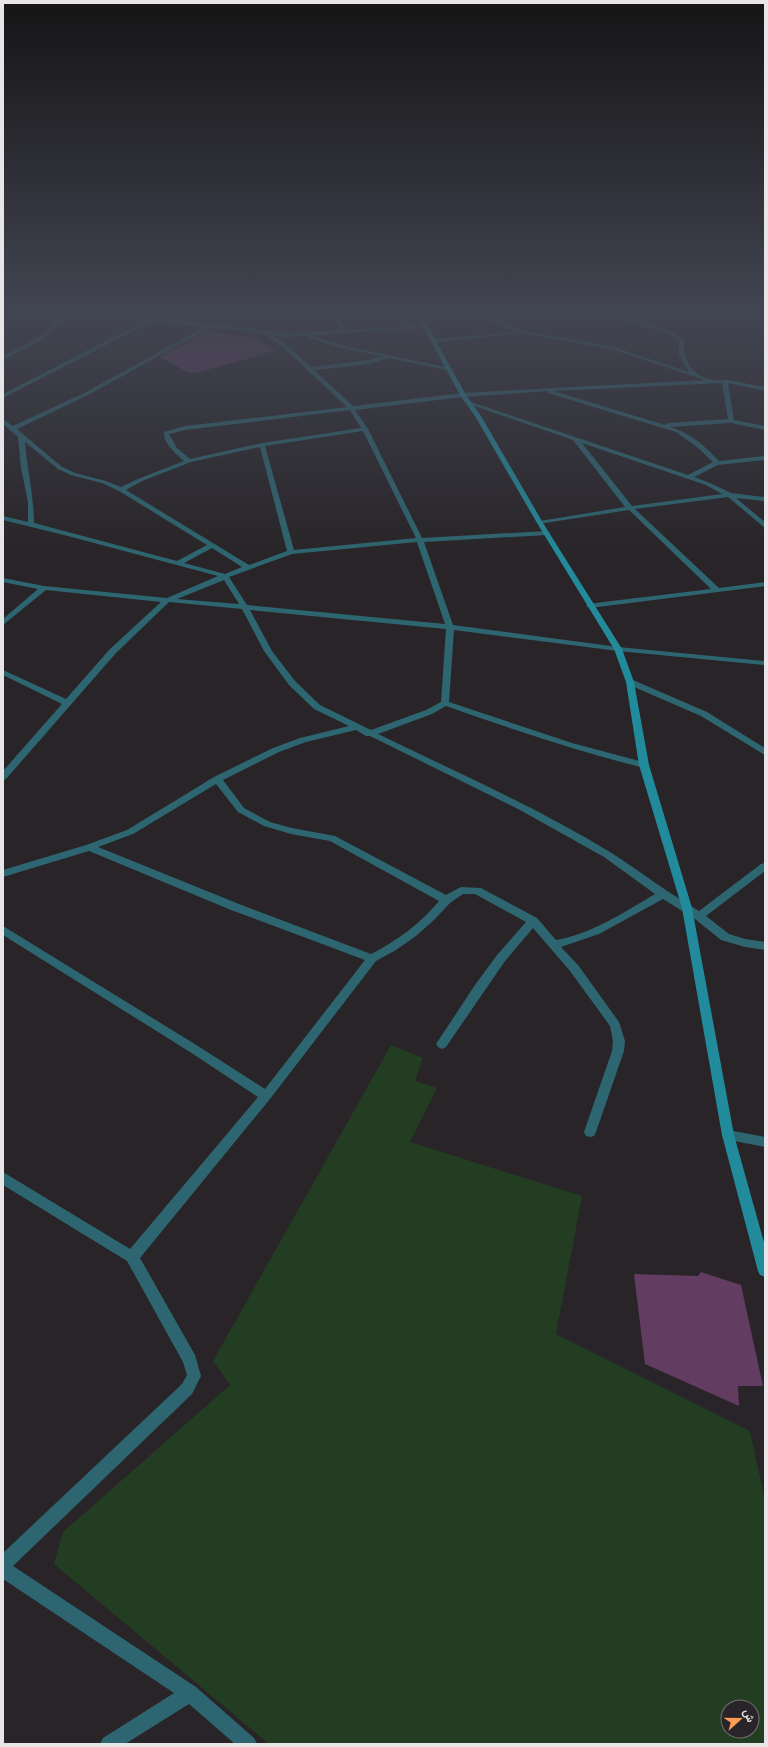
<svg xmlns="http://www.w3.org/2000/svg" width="768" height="1747" viewBox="0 0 768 1747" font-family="Manrope,Vazirmatn,sans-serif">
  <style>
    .green { fill: #233d23; fill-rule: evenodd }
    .building { fill: #633c61 }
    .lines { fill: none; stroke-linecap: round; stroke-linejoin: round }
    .street { fill: #2d6670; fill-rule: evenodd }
    .secondary { fill: #228b9b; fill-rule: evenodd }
  </style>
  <rect width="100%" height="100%" fill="#282427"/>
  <path class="green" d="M391 1045 423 1058 415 1081 437 1088 410 1142 582 1196 556 1334 750 1431 765 1501V1744H269L54 1564 63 1532 230 1385 213 1361ZM728 1707H752V1731H728Z"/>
  <path class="building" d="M214 332 255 338 275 351 195 373 187 372 160 357 205 333Z
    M701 1272 741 1285 763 1386H738L739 1406 645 1364 634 1274 698 1276Z"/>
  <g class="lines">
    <path class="street" d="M64 314H69L45 338 3 360V356L41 336Z
      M100 314 153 317 289 333 340 330 333 314H338L345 330 427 325 425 328 289 337 272 335 288 346 311 367 369 360 382 356 342 348 309 338V336L311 335 345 346 450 368 447 370 388 358 370 364 314 370 353 406 463 393 705 380 614 350 522 333 433 343 430 341 433 339 518 332 472 314H480L525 331 617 348 689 372 679 355V341C661 324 632 329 612 314 621 314 627 319 636 322 653 327 672 327 685 341 680 360 695 376 712 380 717 381 723 379 728 380 740 382 753 385 765 387V391L728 383 734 420 765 426V430L731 423 670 427C689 432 705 446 719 461L765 456V460L718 465 694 477 710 483 731 493 765 497V501L736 498 765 522V528L728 497 635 509 719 588 765 582V586L590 608 586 606 587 604 711 589 629 510 538 524V522L540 521 625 507 573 440 466 403 471 402 688 475 713 462 697 447 676 432 548 393V391L463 397 355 410 368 429 422 538 547 531 550 533 547 535 424 542 453 625 618 647 765 661V665L618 651 454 630 449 702 572 743 647 763 649 765 647 767 644 768C577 751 511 729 446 706L432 714 378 734C456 772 536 807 610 852 640 871 668 893 699 911L761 864 765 863V871L706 916 729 934 745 939 765 942V950L745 947 721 940 695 919 663 899 599 934 561 947 578 965 619 1022 625 1041 624 1051 596 1132 594 1136 590 1137 586 1136 584 1132 612 1051 613 1041 610 1026 570 971 533 928 505 961 446 1047 442 1049 438 1047 436 1044 475 985 497 955 526 922 475 894H463L450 903 434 920 416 936 396 950 376 961 270 1099 140 1258 195 1355 201 1376 192 1394 13 1566 196 1687 254 1738 257 1744H235L189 1704 125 1744H100L103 1738 174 1693 3 1579V1553L182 1384 187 1375 183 1362 127 1261 3 1185V1172L130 1249 258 1097 190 1052 3 935V926L198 1046 265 1089 365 960 231 910 89 851 3 877V870L86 845 127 830 214 777 273 748 300 738 349 726 314 709 289 685 264 651 242 609 169 602 116 653 6 779 3 780V771L62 704 3 675V670L66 699 110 649 161 602 46 590 3 625V619L38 589 3 582V578L44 586 167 598 218 576 68 536 3 520V516L28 522V502L21 468 18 437 3 424V419L13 426 86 392 204 327 153 321 3 398V394L146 320ZM210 328 265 334 284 348 347 407 185 426 164 432C163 443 176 454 184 461L138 479 121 487 106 481 75 473 62 467 17 429 90 394ZM722 383 728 419 668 423 665 425 553 391ZM350 410 361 428 262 443 190 459 177 448 169 434 185 430ZM363 431 416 538 294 550 265 446ZM25 442 58 469 71 475 102 483 119 491 207 545 177 561 34 523C34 496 27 469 25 442ZM582 443 706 485 722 494 632 506ZM260 447 287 551 249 565 126 490 142 481 191 462ZM417 542 445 624 247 605 229 577 292 554ZM212 548 242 567 225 574 184 563ZM224 580 239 604 177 599ZM250 610 446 629 441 702 426 710 371 730 320 705 295 681 272 651ZM356 730 366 736H370L520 810 604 857 655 894C624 912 592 934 556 940L537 918 481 888 461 887 446 895 335 836 292 828 270 822 244 808 223 780 279 752 306 742ZM216 784 238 812 264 826 291 834 330 841 439 901C421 923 397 941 371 954L239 904 98 847 133 834Z
      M742 314 765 316V320L744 315Z
      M627 680H633L707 712 765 748V755L701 716 627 684Z
      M728 1130 765 1137V1147L724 1139 722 1135 724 1131Z"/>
    <path class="secondary" d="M416 314H421L466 395 481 416 543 523 622 649 634 682 649 765 692 908 734 1135 765 1246V1277L760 1275 758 1271 722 1135 682 908 639 765 626 682 614 649 537 523 475 416 460 395Z"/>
  </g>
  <linearGradient id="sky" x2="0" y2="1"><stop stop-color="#161415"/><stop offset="0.56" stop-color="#424552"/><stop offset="1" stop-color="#424552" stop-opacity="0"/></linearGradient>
  <rect width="768" height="559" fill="url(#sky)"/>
  <rect width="768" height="1747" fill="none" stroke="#e7e5e7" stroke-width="8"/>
  <g transform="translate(740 1719) rotate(69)"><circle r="19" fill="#282427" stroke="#747174"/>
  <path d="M0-3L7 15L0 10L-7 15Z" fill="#fc9d53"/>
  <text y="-6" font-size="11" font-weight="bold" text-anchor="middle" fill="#e7e5e7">ش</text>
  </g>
</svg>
